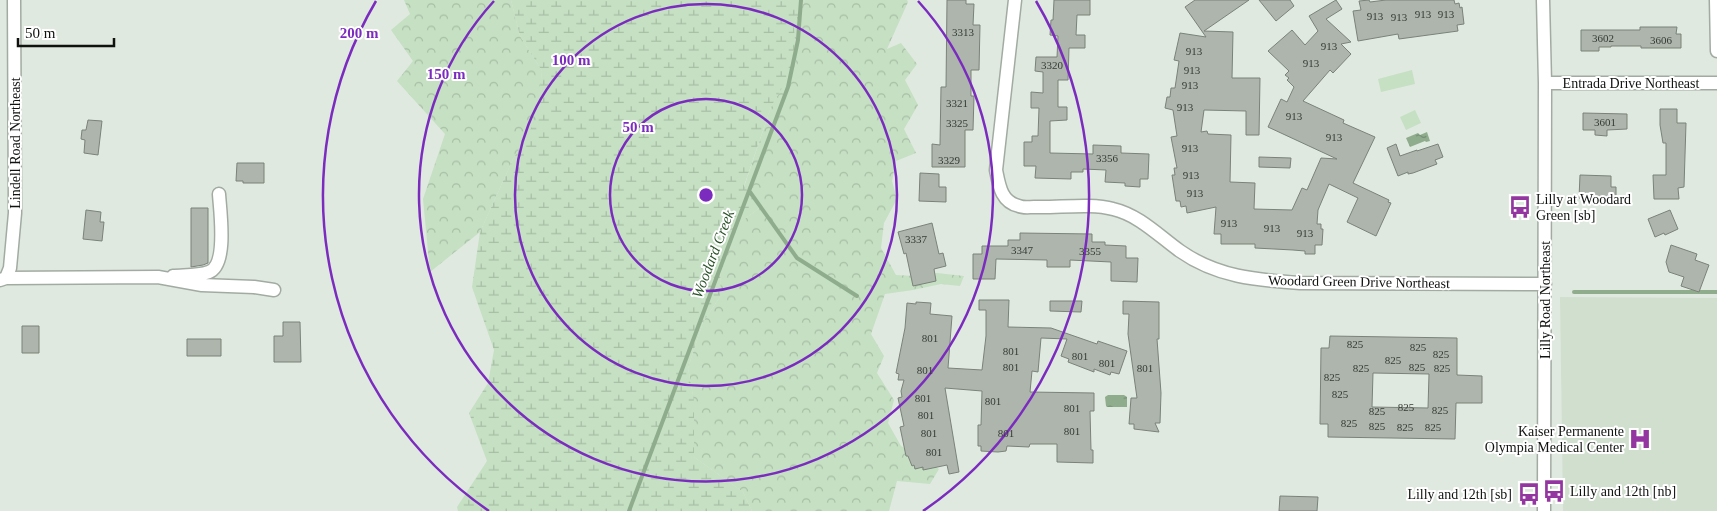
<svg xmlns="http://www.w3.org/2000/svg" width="1717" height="511" viewBox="0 0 1717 511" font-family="'Times New Roman',serif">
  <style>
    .built { fill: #d1dfcf }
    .green { fill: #c5e0c3 }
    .forest { fill: url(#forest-crowns) }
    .wetland { fill: url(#wetland-marsh) }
    .water { fill: url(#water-ripples) }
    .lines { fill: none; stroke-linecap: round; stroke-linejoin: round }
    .stream { stroke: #8fad8d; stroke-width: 4 }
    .building { fill: #adb5ac; stroke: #7a8279; fill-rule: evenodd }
    .minor-casing { stroke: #a2aba2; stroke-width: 15 }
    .minor { stroke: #fff; stroke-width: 12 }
    .ring { fill: none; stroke: #7b2cbf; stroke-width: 2.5 }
    .labels { text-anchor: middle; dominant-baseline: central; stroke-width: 4; stroke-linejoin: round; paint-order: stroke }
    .number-label { font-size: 11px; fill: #363b36 }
    .street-label { font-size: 14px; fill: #0f120f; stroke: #fff }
    .poi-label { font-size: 14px; fill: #0f120f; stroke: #fff; text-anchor: start }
    .water-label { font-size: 15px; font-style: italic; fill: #275126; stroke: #fff }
    .centre { fill: #7b2cbf; stroke: #fff; stroke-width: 2.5 }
    .ring-label { font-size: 15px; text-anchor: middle; font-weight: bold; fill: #7b2cbf; stroke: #fff; stroke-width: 4; stroke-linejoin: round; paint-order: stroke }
  </style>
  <defs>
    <pattern id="forest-crowns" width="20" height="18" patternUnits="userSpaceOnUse" patternTransform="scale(1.25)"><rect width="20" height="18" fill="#c5e0c3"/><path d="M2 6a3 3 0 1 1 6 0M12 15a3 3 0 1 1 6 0" fill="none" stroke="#a8bfa6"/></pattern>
    <pattern id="wetland-marsh" width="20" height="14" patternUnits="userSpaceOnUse" patternTransform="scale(1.25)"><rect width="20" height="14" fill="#c5e0c3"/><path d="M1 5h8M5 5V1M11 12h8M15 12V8" fill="none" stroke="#a8bfa6"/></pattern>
    <pattern id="water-ripples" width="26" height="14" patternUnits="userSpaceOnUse" patternTransform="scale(1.25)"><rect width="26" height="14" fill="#8fad8d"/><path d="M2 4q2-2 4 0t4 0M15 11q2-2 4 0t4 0" fill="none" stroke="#738b72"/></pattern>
  </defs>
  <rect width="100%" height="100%" fill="#e0e9df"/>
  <path class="built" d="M1560 297 1717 298V511H1563Z"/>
  <path class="green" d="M1412 70 1415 84 1381 92 1378 79Z
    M1415 110 1421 123 1406 130 1400 117Z"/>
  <path class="forest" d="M404 0H511L520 36 542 71 537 120 513 159 480 232 430 272 423 199 445 134 397 81 413 61 391 30 410 14Z
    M805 0H907L908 2 887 49 901 43 917 64 905 80 918 105 904 129 916 153 896 161 892 181 897 199 884 223 881 248 896 275 914 276 937 273 964 276 960 286 941 284 913 290 885 294 871 334 884 356 877 373 894 400 888 423 901 446 939 469 930 484 897 481 889 511H752L743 492 694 457V401L688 368 703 322 720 297 721 236 761 207 744 187 771 107 795 64 794 24Z"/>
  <path class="wetland" d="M511 0H805L794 24 796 64 771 107 744 186 761 207 721 236 720 297 703 322 688 368 694 401V457L743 492 752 511H458L457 507 487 461 469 413 488 383 494 350 472 287 480 232 513 159 536 120 542 71 520 36Z"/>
  <path class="water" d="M1427 132 1430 141 1426 142 1425 141 1410 147 1406 138 1418 133 1420 135Z
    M1108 395H1124L1127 397V407H1107L1106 406 1105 397Z"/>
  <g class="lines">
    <path class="stream" d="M750 192 797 258 857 296
      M1574 292H1717
      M629 511 788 87 798 40 801 0"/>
  </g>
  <path class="building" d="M947 0H966V4H974L973 25H980L979 70H971V96H974L973 130H965V167H932V144L940 145 941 87H946Z
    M1054 0H1090V15H1077L1076 35H1085V48H1069L1068 80H1058V107H1067V120L1050 121V153L1093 154V145L1121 146V153L1149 154 1148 179H1140V187L1125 186V183L1105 182 1106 170 1083 169V172H1071V179L1035 178 1036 166H1024V142H1032V136H1038L1039 108H1031V92L1043 93V72L1035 71 1036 57H1057L1058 36 1050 35 1051 20H1053Z
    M1195 0H1249L1204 31 1233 32 1232 78H1260L1259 135H1246V111L1204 110 1201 132 1207 131 1208 134 1231 135 1230 182 1255 183 1254 209 1292 210 1302 188 1307 190 1321 158 1337 159 1268 127 1281 99 1287 102 1294 87 1287 80 1289 78 1285 75 1289 71 1268 51 1292 30 1305 45 1318 31 1309 16 1336 0 1342 9 1326 19 1351 42 1341 44 1351 54 1333 73 1330 70 1303 101 1344 120 1343 123 1375 137 1353 183 1389 200 1388 202 1391 203 1376 236 1347 222 1358 198 1329 184 1318 210 1317 224H1321V229H1323L1322 245H1315V254H1305V251L1293 250 1255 248V244H1221V234H1214L1216 207 1187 213 1186 206 1181 207 1180 201H1176L1172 175H1175L1174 168H1177L1171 137 1177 136 1173 110 1165 108 1167 97H1170L1171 88H1175L1179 61 1174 60 1180 33 1206 37 1185 7Z
    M1259 0H1290L1294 6 1276 21Z
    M1369 0 1370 2 1386 0H1454L1455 4 1459 3 1460 8 1462 7 1464 24 1457 25 1458 31 1399 39 1398 34 1358 41 1353 11 1361 10 1359 1Z
    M1640 27H1677L1676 34H1681V48H1641V46H1611V47H1599V51H1581V30H1640Z
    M1660 109H1677V123H1686L1684 187 1678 188 1679 199H1654L1653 175H1666V143H1663L1660 125Z
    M1583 113 1627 114V129L1607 130V136L1595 135V130H1583Z
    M88 120 102 121 98 155 84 153 85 140 81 139 82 130H86Z
    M1396 144 1400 156 1417 150V151L1438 144 1443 157 1435 160 1437 164 1413 173 1408 174V172L1398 176 1387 148Z
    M1259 157 1291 158 1290 168 1259 167Z
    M237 163H264V183H243V181H236Z
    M920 173 939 174V187H946V202L919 201Z
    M1580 175 1611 176V187H1616V197H1610V203H1595V199L1579 198Z
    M191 208H208V263L203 265 191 267Z
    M86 210 101 212 100 222H104L102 241 83 239Z
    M1670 210 1678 229 1665 235 1664 233 1655 237 1648 219Z
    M932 223 939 254 943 253 946 266 934 269 936 281 913 286 906 253 904 254 898 232Z
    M1020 233 1092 234V242H1105V245L1126 246V258H1138L1137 282 1111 281V262L1070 260V267H1047V260L996 259 995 279H973V254H982V246H1008V240H1020Z
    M1671 245 1697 254 1695 260 1709 265 1699 292 1681 286 1684 277 1669 272 1666 262Z
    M979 300H1009L1008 327 1051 328 1097 344 1098 341 1127 351 1119 374 1111 372 1110 375 1094 369V372L1068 362 1069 359 1061 356 1067 339 1041 338 1038 372 1032 371 1030 392 1094 393V411H1090L1091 450H1093V463L1057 462V444H1030L1029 447 1007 446 1006 451 998 452 981 451V446H978V425H981L982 391 945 388 959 472 949 474 947 465 923 470V467L915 469 914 465 912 466 908 456H906L900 427 904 426 898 398 902 397 901 391 904 380H898L899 374 896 373 905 328 907 303 916 304V302L931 303 930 314 952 316 948 368 982 370 986 336V310H979Z
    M1050 301H1082L1081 312 1050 311Z
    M1123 301 1159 302V339H1157L1161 393 1160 423H1155L1159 432 1134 429V424H1129L1131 398H1137L1128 334 1129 314H1123Z
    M283 322H300L301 362H274V336H283Z
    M22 326H39V353H22Z
    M1330 336 1457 338V375L1482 376V403H1456L1455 439 1328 437V424H1320L1321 348H1329ZM1373 373 1429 374 1428 408 1372 407Z
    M187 339H221V356H187Z
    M1280 496 1318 497 1317 511H1279Z"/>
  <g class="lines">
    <defs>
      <path id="minor" d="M1015 0 996 170C999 185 1001 202 1019 206 1023 208 1029 207 1034 207 1058 208 1091 203 1113 209 1139 215 1159 236 1180 251 1217 277 1256 280 1300 283L1545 284
        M1543 0 1545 83 1544 511
        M1716 0 1717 51
        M1545 83H1717
        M173 276C184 275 198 276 209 272 228 265 220 211 219 194
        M6 278 158 277 202 285 254 287 274 290
        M0 280 6 278 10 268 15 213 14 0"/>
    </defs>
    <use href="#minor" class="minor-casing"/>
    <use href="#minor" class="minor"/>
  </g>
  <g class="ring">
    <circle cx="706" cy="195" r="96"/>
    <circle cx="706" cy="195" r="191"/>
    <path d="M918 1A287 287 0 1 1 494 1"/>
    <path d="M489 511A383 383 0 0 1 376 1M1036 1A383 383 0 0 1 923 511"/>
  </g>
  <defs>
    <symbol id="bus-bare" viewBox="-9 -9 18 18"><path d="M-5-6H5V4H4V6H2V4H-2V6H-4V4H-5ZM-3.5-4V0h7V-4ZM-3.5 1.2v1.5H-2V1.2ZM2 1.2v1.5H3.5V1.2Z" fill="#93369f" stroke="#fff" stroke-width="2.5" paint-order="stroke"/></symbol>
    <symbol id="hospital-bare" viewBox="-9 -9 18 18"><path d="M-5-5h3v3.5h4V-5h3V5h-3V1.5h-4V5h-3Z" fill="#93369f" stroke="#fff" stroke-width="2.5" paint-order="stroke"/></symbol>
  </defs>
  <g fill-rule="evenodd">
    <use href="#bus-bare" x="1504" y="191" width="32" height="32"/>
    <use href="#hospital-bare" x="1624" y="423" width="32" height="32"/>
    <use href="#bus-bare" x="1538" y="475" width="32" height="32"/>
    <use href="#bus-bare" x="1513" y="478" width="32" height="32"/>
  </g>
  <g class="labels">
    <g class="number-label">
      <text x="1423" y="14">913</text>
      <text x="1446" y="14">913</text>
      <text x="1375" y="16">913</text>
      <text x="1399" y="17">913</text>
      <text x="963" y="32">3313</text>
      <text x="1603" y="38">3602</text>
      <text x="1661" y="40">3606</text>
      <text x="1329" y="46">913</text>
      <text x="1194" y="51">913</text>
      <text x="1311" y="63">913</text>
      <text x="1052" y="65">3320</text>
      <text x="1192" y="70">913</text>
      <text x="1190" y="85">913</text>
      <text x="957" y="103">3321</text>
      <text x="1185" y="107">913</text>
      <text x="1294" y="116">913</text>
      <text x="1605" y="122">3601</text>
      <text x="957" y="123">3325</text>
      <text x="1334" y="137">913</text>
      <text x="1190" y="148">913</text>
      <text x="1107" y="158">3356</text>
      <text x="949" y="160">3329</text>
      <text x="1191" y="175">913</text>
      <text x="1195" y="193">913</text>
      <text x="1229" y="223">913</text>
      <text x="1272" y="228">913</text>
      <text x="1305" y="233">913</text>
      <text x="916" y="239">3337</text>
      <text x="1022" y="250">3347</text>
      <text x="1090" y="251">3355</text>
      <text x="930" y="338">801</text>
      <text x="1355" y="344">825</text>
      <text x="1418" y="347">825</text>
      <text x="1011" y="351">801</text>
      <text x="1441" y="354">825</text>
      <text x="1080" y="356">801</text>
      <text x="1393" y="360">825</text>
      <text x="1107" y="363">801</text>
      <text x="1011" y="367">801</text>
      <text x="1417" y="367">825</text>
      <text x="1145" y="368">801</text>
      <text x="1361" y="368">825</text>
      <text x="1442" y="368">825</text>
      <text x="925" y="370">801</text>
      <text x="1332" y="377">825</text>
      <text x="1340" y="394">825</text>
      <text x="923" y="398">801</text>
      <text x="993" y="401">801</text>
      <text x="1406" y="407">825</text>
      <text x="1072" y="408">801</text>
      <text x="1440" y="410">825</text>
      <text x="1377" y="411">825</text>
      <text x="926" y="415">801</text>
      <text x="1349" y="423">825</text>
      <text x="1377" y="426">825</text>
      <text x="1405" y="427">825</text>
      <text x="1433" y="427">825</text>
      <text x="1072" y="431">801</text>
      <text x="929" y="433">801</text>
      <text x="1006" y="433">801</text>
      <text x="934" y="452">801</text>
    </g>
    <g class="street-label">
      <text x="1631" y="83">Entrada Drive Northeast</text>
      <text transform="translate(15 143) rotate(-90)">Lindell Road Northeast</text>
      <text transform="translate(1359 282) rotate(1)">Woodard Green Drive Northeast</text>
      <text transform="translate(1545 300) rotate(-90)">Lilly Road Northeast</text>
    </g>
    <g class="poi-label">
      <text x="1536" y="199">Lilly at Woodard<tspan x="1536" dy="16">Green [sb]</tspan></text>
      <text x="1624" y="431" text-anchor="end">Kaiser Permanente<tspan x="1624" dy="16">Olympia Medical Center</tspan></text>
      <text x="1570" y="491">Lilly and 12th [nb]</text>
      <text x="1512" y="494" text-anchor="end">Lilly and 12th [sb]</text>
    </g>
    <g class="water-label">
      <text transform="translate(713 254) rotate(-69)">Woodard Creek</text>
    </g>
  </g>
  <circle cx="706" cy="195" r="8" class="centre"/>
  <g class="ring-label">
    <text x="359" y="38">200 m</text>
    <text x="571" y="65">100 m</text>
    <text x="446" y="79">150 m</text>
    <text x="638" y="132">50 m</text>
  </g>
  <path d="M18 38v8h96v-8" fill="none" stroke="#0f120f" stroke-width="2.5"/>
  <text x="25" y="38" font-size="15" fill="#0f120f" stroke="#ffffff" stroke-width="4" paint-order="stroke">50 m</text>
</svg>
